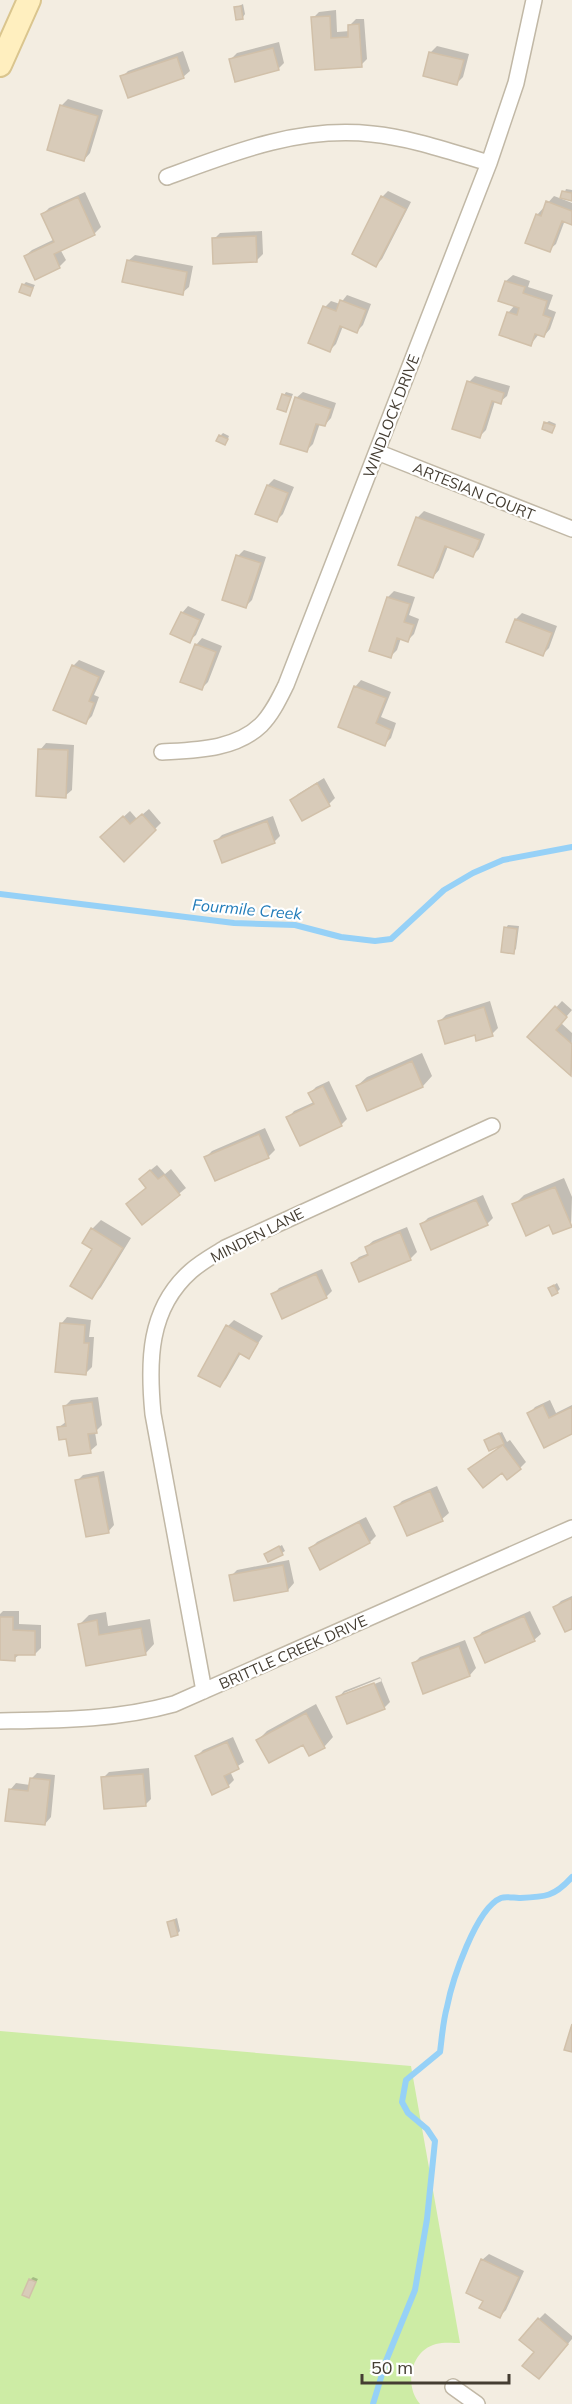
<svg xmlns="http://www.w3.org/2000/svg" width="572" height="2404" viewBox="0 0 572 2404" font-family="Mulish,sans-serif">
  <style>
    .green { fill: #cdeca5 }
    .shadow { fill: #0003; fill-rule: evenodd }
    .lines { fill: none; stroke-linecap: round; stroke-linejoin: round }
    .stream { stroke: #96d1f7; stroke-width: 6 }
    .building { fill: #d8cbb9; stroke: #d1c0a9; stroke-width: 1.5 }
    .minor-casing { stroke: #c1b8a6; stroke-width: 18 }
    .secondary-casing { stroke: #dac58e; stroke-width: 26 }
    .minor { stroke: #fff; stroke-width: 15 }
    .secondary { stroke: #ffefbf; stroke-width: 22 }
    .labels { text-anchor: middle; dominant-baseline: central; stroke-width: 4.5; stroke-linejoin: round; paint-order: stroke }
    .street-label { font-size: 15px; fill: #443d32; stroke: #fff }
    .water-label { font-size: 16px; font-style: italic; fill: #227cb9; stroke: #fff }
  </style>
  <rect width="100%" height="100%" fill="#f3ede1"/>
  <path class="green" d="M0 2031 411 2066 460 2343C453 2343 443 2342 436 2344 410 2351 404 2386 420 2404H0Z"/>
  <path class="shadow" d="M243 4 245 14 243 17 235 8Z
    M336 10 337 32 350 31 349 26 356 19H364L367 59 361 65 316 69 313 18 319 12Z
    M279 42 284 63 278 69 230 60 237 53Z
    M437 46 469 54 463 77 457 83 425 75 431 52Z
    M183 51 190 71 183 77H122L128 71Z
    M68 99 103 110 90 153 84 160 48 149 62 105Z
    M566 189 572 190V199L563 197 562 199 572 203V223L565 220 556 244 549 250 537 215 554 196 562 199Z
    M388 191 411 202 382 259 376 265 382 197Z
    M85 192 101 227 95 233 60 249 66 260 59 267 25 256 32 250 55 239 43 214 49 208Z
    M262 231 263 254 256 261 214 239 220 233Z
    M135 255 193 266 189 287 182 293 128 261Z
    M513 275 530 281 528 287 553 295 548 309 556 312 550 329 544 336 539 334 531 344 508 313 515 305 500 300 506 281Z
    M26 282 35 285 30 294 23 285Z
    M347 295 371 304 363 325 357 331 343 326 336 344 330 350 325 307 331 301 340 304Z
    M475 376 510 386 507 396 500 402 495 401 486 430 480 436 469 382Z
    M286 392 293 394 286 410 284 395Z
    M303 392 336 403 331 418 325 425 320 423 313 444 306 451 296 398Z
    M549 421 556 424 552 431 546 423Z
    M223 433 229 436 227 441 220 436Z
    M274 479 294 487 283 514 277 520 268 485Z
    M424 511 485 534 479 549 473 555 448 546 439 570 433 577 400 564 418 517Z
    M244 550 266 557 252 600 246 606 238 556Z
    M394 591 415 597 409 615 419 619 414 634 408 640 401 638 397 650 390 657 388 597Z
    M188 606 205 614 196 635 189 641 182 613Z
    M522 613 557 626 549 648 543 654 516 619Z
    M202 638 222 646 208 682 202 688 196 645Z
    M79 660 105 671 94 695 99 697 92 716 86 722 73 666Z
    M361 680 391 692 381 717 396 723 391 738 385 744 355 687Z
    M46 743 74 745 72 790 65 796 40 750Z
    M324 778 335 798 329 804 292 800 298 794Z
    M149 809 161 823 124 860 108 831 130 811 137 819Z
    M273 816 280 836 274 842 216 841 222 835Z
    M508 925 519 926 516 949 513 952 506 928Z
    M490 1001 498 1028 492 1034 476 1033 440 1021 446 1015Z
    M562 1001 572 1010 561 1023 572 1033 571 1073 529 1037Z
    M422 1053 432 1076 423 1086 367 1109 357 1086 367 1077Z
    M329 1081 347 1119 341 1125 288 1118 294 1111 314 1102 310 1093 316 1087Z
    M265 1128 275 1150 268 1157 215 1179 206 1157 212 1151Z
    M157 1165 165 1174 171 1169 186 1188 143 1223 147 1173Z
    M564 1178 572 1197 571 1225 550 1223 514 1205 524 1195Z
    M483 1195 493 1218 487 1224H422L428 1218Z
    M101 1220 131 1238 101 1287 92 1297 94 1249 92 1229Z
    M407 1227 417 1252 410 1259 360 1280 353 1263 359 1257 369 1253 366 1247 373 1241Z
    M322 1269 332 1291 326 1297 273 1295 279 1288Z
    M557 1283 560 1289 557 1292 550 1288Z
    M67 1317 91 1320 89 1337H94L92 1367 86 1373 61 1324Z
    M234 1320 263 1336 249 1357 241 1353 226 1379 219 1386 228 1326Z
    M98 1397 102 1425 95 1432 97 1445 90 1451 68 1437 58 1428 67 1421 64 1407 71 1400Z
    M550 1400 556 1413 572 1405V1432L529 1414 535 1407Z
    M502 1432 507 1442 510 1440 526 1462 520 1468 502 1471 470 1469 501 1446 488 1438Z
    M104 1471 114 1525 108 1532 77 1481 83 1475Z
    M437 1486 449 1513 442 1519 407 1534 396 1507 402 1501Z
    M366 1517 376 1536 370 1542 321 1567 311 1548 317 1542Z
    M282 1545 285 1551 282 1553 266 1554Z
    M289 1560 294 1583 288 1590 231 1576 237 1570Z
    M572 1596V1627L555 1607 561 1601Z
    M3 1611H19V1624L41 1625V1648L35 1654H20L14 1659H0V1614Z
    M530 1611 541 1634 534 1640 476 1639 482 1632Z
    M106 1612 108 1626 150 1619 154 1644 145 1654 87 1664 80 1624 89 1615Z
    M465 1640 476 1668 470 1675 424 1692 413 1664 420 1657Z
    M380 1677 390 1702 384 1708 338 1698 344 1691ZM381 1678 382 1681 344 1696V1693Z
    M316 1704 333 1737 324 1747 258 1740 267 1731Z
    M233 1737 244 1762 230 1771 234 1780 228 1786 197 1756 203 1750Z
    M149 1768 151 1799 145 1805 103 1778 109 1772Z
    M37 1773 55 1775 51 1817 45 1824 10 1790 16 1783 30 1785 31 1779Z
    M177 1918 180 1931 177 1934 168 1922Z
    M489 2254 524 2271 506 2310 500 2316 485 2300 482 2260Z
    M33 2277 38 2279 28 2296 30 2280Z
    M545 2313 572 2336V2339L545 2371 536 2352 539 2319Z"/>
  <g class="lines">
    <path class="stream" d="M0 894 234 923 295 925 341 937 375 941 391 939 444 890 473 873 503 860 572 847
      M373 2404 386 2361 415 2290 427 2219 435 2141 427 2129 408 2113 402 2102 406 2080 440 2052C442 2037 443 2021 447 2007 452 1981 476 1908 501 1898 506 1896 514 1898 519 1898 545 1897 554 1897 572 1877"/>
  </g>
  <path class="building" d="M241 6 243 19 236 20 234 7Z
    M330 16 331 38 348 37V25L359 24 362 67 315 70 311 17Z
    M273 48 279 70 235 82 229 59Z
    M429 52 464 60 457 85 423 76Z
    M177 57 184 78 128 98 120 76Z
    M60 105 98 116 84 161 47 150Z
    M562 191 572 193V201L560 198Z
    M381 196 406 209 376 267 352 254Z
    M78 197 95 235 54 254 60 268 35 280 24 256 54 242 41 214Z
    M546 201 572 211V225L562 221 550 252 525 243 536 214 541 216Z
    M256 236 257 262 213 264 212 238Z
    M127 260 187 272 183 295 122 282Z
    M505 281 525 287 523 293 547 301 543 315 551 318 544 337 535 334 531 346 499 335 507 312 517 315 519 308 498 301Z
    M22 284 33 288 30 296 19 292Z
    M340 300 366 310 357 333 340 326 330 352 308 343 323 306 336 311Z
    M467 381 504 393 501 404 492 401 480 438 452 429Z
    M282 394 291 397 286 412 277 409Z
    M295 397 331 409 325 426 316 424 307 452 280 444Z
    M544 422 555 426 552 433 542 429Z
    M219 435 228 439 225 445 216 441Z
    M267 485 288 493 277 522 255 514Z
    M416 517 480 540 473 557 445 546 433 578 398 565Z
    M236 555 261 563 246 608 222 600Z
    M387 597 410 604 404 622 414 625 408 642 397 638 391 658 369 651Z
    M181 612 200 620 190 643 170 634Z
    M515 619 552 633 543 656 506 642Z
    M195 644 216 652 202 690 180 682Z
    M72 665 99 677 89 701 94 703 86 724 53 710Z
    M354 686 386 698 376 723 391 730 385 746 338 727Z
    M38 749 68 750 66 798 36 796Z
    M317 783 330 806 302 821 290 800Z
    M142 814 156 830 124 862 100 837 123 816 130 824Z
    M267 821 275 843 222 863 214 841Z
    M504 927 517 929 514 954 501 952Z
    M555 1006 567 1017 556 1030 572 1044 571 1076 527 1037Z
    M484 1007 493 1036 476 1041 475 1035 445 1044 438 1021Z
    M412 1061 423 1087 367 1111 356 1086Z
    M323 1086 342 1126 300 1146 286 1117 314 1104 308 1093Z
    M259 1134 269 1158 215 1181 204 1157Z
    M150 1170 158 1179 164 1175 180 1195 142 1225 126 1204 146 1188 139 1179Z
    M555 1187 572 1227 553 1234 549 1225 526 1236 512 1204Z
    M476 1200 488 1225 431 1250 420 1224Z
    M91 1228 123 1248 92 1299 70 1286 92 1249 82 1243Z
    M400 1232 411 1260 359 1282 351 1263 368 1255 365 1247Z
    M316 1274 327 1298 282 1319 271 1294Z
    M554 1285 558 1293 552 1296 548 1288Z
    M60 1323 85 1325 84 1343H89L86 1375 55 1372Z
    M226 1325 258 1343 249 1359 239 1353 220 1387 198 1376Z
    M92 1402 97 1433 88 1434 91 1453 69 1456 66 1439 59 1440 57 1427 66 1426 63 1406Z
    M543 1405 549 1418 572 1407V1434L544 1448 527 1413Z
    M499 1433 504 1444 489 1451 484 1440Z
    M503 1445 521 1469 507 1480 502 1473 483 1488 468 1469Z
    M98 1476 109 1533 86 1537 75 1480Z
    M430 1491 443 1521 407 1536 394 1507Z
    M359 1522 370 1543 320 1570 309 1548Z
    M279 1546 283 1555 268 1562 264 1554Z
    M283 1565 288 1591 234 1601 229 1575Z
    M572 1598V1629L565 1632 553 1607Z
    M524 1616 535 1641 485 1663 474 1638Z
    M0 1617H13V1630L35 1631V1655H15V1661L0 1660Z
    M97 1620 99 1635 141 1628 146 1655 86 1666 78 1624Z
    M459 1646 470 1676 423 1694 412 1663Z
    M374 1683 385 1709 347 1724 336 1697Z
    M306 1713 325 1748 309 1756 303 1745 269 1763 256 1740Z
    M227 1742 239 1769 224 1776 229 1787 212 1795 195 1756Z
    M143 1774 146 1806 104 1809 101 1777Z
    M30 1778 50 1780 45 1825 5 1821 9 1789 28 1791Z
    M174 1920 178 1935 171 1937 167 1922Z
    M572 2024V2052L564 2050Z
    M481 2259 519 2277 500 2318 479 2308 483 2301 466 2293Z
    M29 2279 36 2282 29 2298 22 2295Z
    M538 2318 568 2344 539 2379 522 2366 534 2352 519 2340Z"/>
  <g class="lines">
    <defs>
      <path id="minor" d="M167 177C234 152 300 126 372 134 412 138 451 152 489 163
        M377 452 572 529
        M162 752C195 750 235 750 261 725 272 714 279 699 286 685L489 163 516 83 534 0
        M204 1691 153 1414C148 1362 148 1309 191 1271 201 1262 214 1255 225 1248L492 1126
        M0 1721C59 1720 116 1720 174 1704L572 1528
        M453 2387 477 2404"/>
      <path id="secondary" d="M0 65 29 0"/>
    </defs>
    <use href="#minor" class="minor-casing"/>
    <use href="#secondary" class="secondary-casing"/>
    <use href="#minor" class="minor"/>
    <use href="#secondary" class="secondary"/>
  </g>
  <g class="labels">
    <g class="street-label">
      <text transform="translate(391 416) rotate(-69)">WINDLOCK DRIVE</text>
      <text transform="translate(474 491) rotate(22)">ARTESIAN COURT</text>
      <text transform="translate(257 1235) rotate(-27)">MINDEN LANE</text>
      <text transform="translate(293 1652) rotate(-24)">BRITTLE CREEK DRIVE</text>
    </g>
    <g class="water-label">
      <text transform="translate(247 909) rotate(5)">Fourmile Creek</text>
    </g>
  </g>
  <path d="M362 2374v9h147v-9" fill="none" stroke="#443d32" stroke-width="3"/>
  <text x="371" y="2374" font-size="18" fill="#443d32" stroke="#ffffff" stroke-width="4.5" paint-order="stroke">50 m</text>
</svg>
